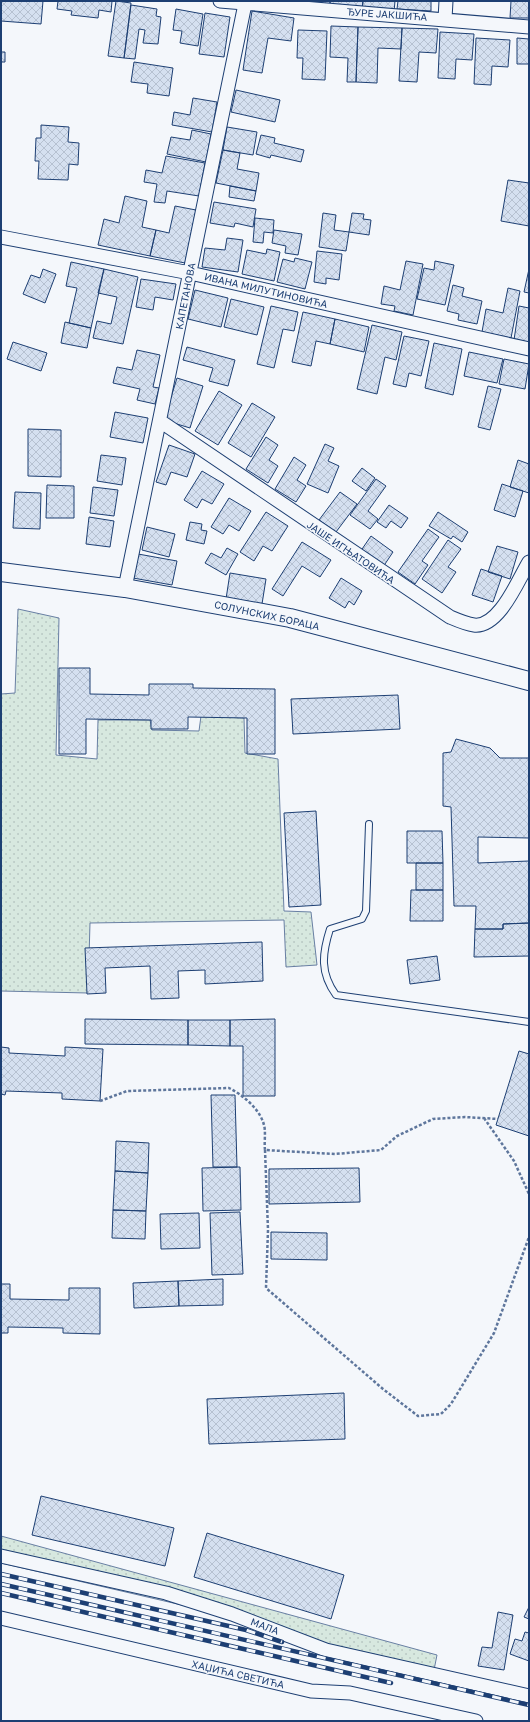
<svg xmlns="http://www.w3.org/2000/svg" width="530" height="1722" viewBox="0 0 530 1722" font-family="'Golos Text',sans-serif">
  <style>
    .green { fill: url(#green-dots); stroke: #687fa3 }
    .building { fill: url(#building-cross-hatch); stroke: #1d3f73 }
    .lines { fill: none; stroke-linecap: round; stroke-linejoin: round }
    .lane-casing { stroke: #1d3f73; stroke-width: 8 }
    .street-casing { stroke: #1d3f73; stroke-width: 15 }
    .secondary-casing { stroke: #1d3f73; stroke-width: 20 }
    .path { stroke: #5e769c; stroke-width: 2.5; stroke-dasharray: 3 2; stroke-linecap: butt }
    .lane { stroke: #f4f7fb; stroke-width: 6 }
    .street { stroke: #f4f7fb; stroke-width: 13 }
    .secondary { stroke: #f4f7fb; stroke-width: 18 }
    .rail-casing { stroke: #1d3f73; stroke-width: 4.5 }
    .rail { stroke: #f4f7fb; stroke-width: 3; stroke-dasharray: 9; stroke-linecap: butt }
    .labels { text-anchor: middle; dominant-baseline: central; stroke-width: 3; stroke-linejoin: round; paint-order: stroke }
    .street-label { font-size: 10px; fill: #1d3f73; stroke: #f4f7fb }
  </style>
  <defs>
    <pattern id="green-dots" width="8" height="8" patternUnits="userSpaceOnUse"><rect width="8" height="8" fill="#d7e8df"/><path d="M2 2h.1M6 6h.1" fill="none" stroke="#b8c8c3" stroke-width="1.8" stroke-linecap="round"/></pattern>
    <pattern id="building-cross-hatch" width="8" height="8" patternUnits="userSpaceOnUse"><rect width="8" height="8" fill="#d5e0f0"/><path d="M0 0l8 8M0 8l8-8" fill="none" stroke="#b6c1d1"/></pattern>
  </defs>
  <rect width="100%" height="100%" fill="#f4f7fb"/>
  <path class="green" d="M18 609 59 618 56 755 97 759 98 720H150L152 730 199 731 201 716 244 718 245 753 278 759 284 911 311 912 317 965 286 967 284 920 90 923 88 993 1 991V694L15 693Z
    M1 1536 437 1655 433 1675 379 1663 272 1626 1 1563Z"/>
  <path class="building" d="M1 1H43L41 24 1 21Z
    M58 1H112L111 12 99 10 98 18 71 15 72 11 57 9Z
    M116 1 131 3 124 58 108 56Z
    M300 1H330V6L300 3Z
    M330 1H363L362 9 330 6Z
    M363 1H395L394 12 362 9Z
    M398 1H431V11L397 9Z
    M511 1H529V18H510Z
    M131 5 157 9 156 16 161 17 158 44 143 43 145 30 139 29 135 59 124 58Z
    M176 9 203 14 198 46 180 43 182 31 173 30Z
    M252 11 294 18 291 41 268 38 262 73 243 70Z
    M205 13 230 17 224 57 199 54Z
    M331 26 358 27 356 82H347L348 58 330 57Z
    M358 27 402 28 401 49 378 48 377 83 356 82Z
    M402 28 438 29 436 53 419 52 417 82 399 81Z
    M298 30 327 31 325 80 302 79 303 58H297Z
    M440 32 474 34 472 60 456 59 455 79 438 78Z
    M476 38 510 40 508 67 492 66 491 85 474 84Z
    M517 38 529 39V64H517Z
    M1 52H5V62H1Z
    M134 62 173 68 169 96 147 93 148 84 131 82Z
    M236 90 280 100 275 122 231 112Z
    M193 98 217 102 212 132 172 125 174 112 190 115Z
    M41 125 69 127 68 142 79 143 78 165 69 164 68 180 38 179 39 161H35L36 138H41Z
    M227 127 257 132 253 155 223 150Z
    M192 130 211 134 206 162 167 154 171 137 190 140Z
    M261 135 275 138 274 143 304 150 301 162 271 155 270 158 256 154Z
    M223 150 240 153 237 169 259 173 256 191 216 183Z
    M166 156 205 163 199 196 167 191 165 203 154 202 157 184 144 182 146 170 162 173Z
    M508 180 529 183V226L501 221Z
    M230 186 256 191 254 201 229 197Z
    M125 196 147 201 142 227 156 230 150 256 98 245 104 219 119 223Z
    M214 202 256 209 253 227 235 223 234 227 210 223Z
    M175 206 196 210 185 263 150 256 156 230 169 233Z
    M323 213 336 215 334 230 349 232 346 251 319 247Z
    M352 213 364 214 363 219 371 220 369 235 349 232Z
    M255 218 274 220 273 233 264 232 263 243 253 242Z
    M274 230 302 234 298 255 285 253 286 246 272 243Z
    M227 238 243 240 238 272 202 267 205 248 225 250Z
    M267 249 280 252 274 281 242 274 247 250 266 254Z
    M317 251 342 254 339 280 326 278V284L314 282Z
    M295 258 312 262 305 289 277 282 283 259 294 262Z
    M406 261 423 264 413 315 394 311 395 306 381 304 384 286 400 290Z
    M435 261 454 265 445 305 417 299 424 268 434 270Z
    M71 262 104 269 91 328 69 323 77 288 66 286Z
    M43 269 56 274 45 303 23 294 31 275 40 278Z
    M104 269 138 277 123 344 93 338 97 321 111 324 117 297 98 293Z
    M529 269V293L524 292Z
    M141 279 176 284 173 300 155 297 153 310 136 307Z
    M453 285 464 288 462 296 482 301 477 324 458 320 459 314 447 311Z
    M508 288 520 291 511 338 482 332 486 309 503 313Z
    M195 290 228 298 221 327 188 319Z
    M231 299 264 307 257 335 224 327Z
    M271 306 298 312 294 331 283 329 274 368 257 364Z
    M519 306 529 308V343L514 340Z
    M303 312 335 319 330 344 316 341 311 366 292 362Z
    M335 319 369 327 364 352 330 344Z
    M65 322 91 328 87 348 61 343Z
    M372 325 402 332 396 360 385 357 377 394 357 389Z
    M404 336 429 341 421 376 409 373 406 387 393 384Z
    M13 342 47 353 41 371 7 359Z
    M434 343 462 349 453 395 425 388Z
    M187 347 235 360 228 386 209 381 213 368 183 360Z
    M137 350 160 355 153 387 159 388 155 404 137 400 140 389 113 383 117 367 132 370Z
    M469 352 503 359 497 383 464 376Z
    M504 359 529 364 525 389 499 384Z
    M177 378 203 386 190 428 164 420Z
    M488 386 501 389 490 430 478 427Z
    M219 391 242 405 218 445 195 431Z
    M252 403 275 417 251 457 228 443Z
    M115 412 148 418 143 443 110 437Z
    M28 429 61 430V477L28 476Z
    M266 437 278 445 269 460 278 466 268 483 246 469Z
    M325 444 334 448 328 461 339 466 328 493 307 484Z
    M169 445 195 454 187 477 171 472 166 485 156 482Z
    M101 455 126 458 122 485 97 481Z
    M294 457 306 465 297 480 306 486 296 502 275 489Z
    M518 460 529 464V493L510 487Z
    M362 468 375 478 366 491 352 481Z
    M202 471 224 484 212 504 202 499 197 508 184 500Z
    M376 479 386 486 368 511 378 519 370 529 350 515Z
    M502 484 523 491 515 517 494 510Z
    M47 485 74 486V518H46Z
    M93 487 118 490 114 516 90 513Z
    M15 492 41 493 40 529 13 528Z
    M340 492 357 504 336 532 319 520Z
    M229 498 251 511 239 531 229 525 223 534 211 527Z
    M389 505 408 518 401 528 391 521 386 528 377 522Z
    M266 512 288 526 272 551 263 546 254 561 240 552Z
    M438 512 468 532 462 542 453 536 451 539 429 526Z
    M89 517 114 521 110 547 86 544Z
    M190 522 202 524 201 530 207 531 204 544 186 540Z
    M147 527 175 534 169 557 142 550Z
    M428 529 439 537 422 561 428 565 415 584 398 572Z
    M371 536 393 552 383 567 360 552Z
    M448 540 461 549 448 567 456 572 442 593 422 579Z
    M302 542 331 560 320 577 302 566 283 596 272 589Z
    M497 546 518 552 510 579 488 572Z
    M227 548 238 554 226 575 205 563 211 553 221 558Z
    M138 554 177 561 172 585 133 578Z
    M481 569 502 576 493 602 472 595Z
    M230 573 266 579 262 604 226 599Z
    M341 578 362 591 354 605 349 601 345 608 329 598Z
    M59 668H90V694L149 695V684H193V688L275 689V754H247V718L188 717V729H151V720L86 719V754H59Z
    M398 695 400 729 293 734 291 699Z
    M456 739 490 748 500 758H529V838L478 837V863L529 861V923L503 924V929H475L476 906H454L451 807 443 806V753L451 752Z
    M316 811 321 905 289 907 284 813Z
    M407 831H442L443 863H407Z
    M416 863H443V890H416Z
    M411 890H443V921H410Z
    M529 923V956L474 957 475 929H503V924Z
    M262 942 263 981 205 984V970L178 971 179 998 151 999 150 966 105 968 106 993 87 994 85 948Z
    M437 956 440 980 410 984 407 960Z
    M85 1019 188 1020V1045L85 1044Z
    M275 1019V1096H243V1046H230V1020Z
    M188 1020H230V1046L188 1045Z
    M1 1047 9 1048V1053L65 1056V1047L103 1049 100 1101 62 1099V1093L6 1091 5 1095 1 1094Z
    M519 1051 529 1054V1136L496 1125Z
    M211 1095H235L237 1167H213Z
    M116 1141 149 1143 148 1173 115 1171Z
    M240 1167 241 1210 203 1211 202 1168Z
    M359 1168 360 1202 269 1204V1169Z
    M115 1171 148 1173 146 1211 113 1210Z
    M113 1210 146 1211 145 1239 112 1238Z
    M240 1212 243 1274 212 1275 210 1213Z
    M199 1213 200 1248 161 1249 160 1214Z
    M271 1232 327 1233V1260L271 1259Z
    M223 1279V1305L179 1306 178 1281Z
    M178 1281 179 1306 134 1308 133 1283Z
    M1 1284H10V1299L69 1300V1288H100V1334L63 1333V1328L8 1327V1333H1Z
    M344 1393 345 1439 209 1444 207 1399Z
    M41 1496 174 1528 165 1566 32 1535Z
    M207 1533 344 1575 331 1619 194 1577Z
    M529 1607V1619L524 1617Z
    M498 1612 513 1615 504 1670 478 1666 482 1647 492 1648Z
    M525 1632 529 1633V1661L510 1654 515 1639 522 1641Z"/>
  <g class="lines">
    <defs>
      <path id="lane" d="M369 824 366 911 362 919 330 929C322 954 320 973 336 995L529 1022"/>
      <path id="street" d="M220 1 529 27
        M445 19 446 1
        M1 237 190 273 529 349
        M160 421 450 617C457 620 466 624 474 625 499 628 518 580 529 562
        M125 588 245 4
        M1 1556 166 1593 232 1614 326 1650 529 1696
        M1 1618 311 1691 350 1693 476 1721"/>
      <path id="secondary" d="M1 572 125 588 290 618 529 681"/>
    </defs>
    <use href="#lane" class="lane-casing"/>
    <use href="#street" class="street-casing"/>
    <use href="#secondary" class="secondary-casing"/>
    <path class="path" d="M100 1101 127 1091 229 1088C243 1095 260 1109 264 1125 266 1132 264 1142 265 1150L335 1154 381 1150 397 1136 433 1119 465 1117 498 1119
      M484 1118 514 1161 529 1194
      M265 1150 268 1230 266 1288 383 1389 418 1416 441 1414 451 1404 494 1333 529 1237"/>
    <use href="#lane" class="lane"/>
    <use href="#street" class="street"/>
    <use href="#secondary" class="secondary"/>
    <defs>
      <path id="rail" d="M1 1574 246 1630 282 1642
        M1 1584 529 1705
        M1 1593 391 1683"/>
    </defs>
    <use href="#rail" class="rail-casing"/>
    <use href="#rail" class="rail"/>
  </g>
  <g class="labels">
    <g class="street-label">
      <text transform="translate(387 14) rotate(4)">ЂУРЕ ЈАКШИЋА</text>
      <text transform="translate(266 290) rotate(13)">ИВАНА МИЛУТИНОВИЋА</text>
      <text transform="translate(185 296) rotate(-79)">КАПЕТАНОВА</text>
      <text transform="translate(351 552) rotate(34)">ЈАШЕ ИГЊАТОВИЋА</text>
      <text transform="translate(267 615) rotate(12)">СОЛУНСКИХ БОРАЦА</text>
      <text transform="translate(265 1626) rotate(21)">МАЛА</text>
      <text transform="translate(238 1674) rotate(13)">ХАЏИЋА СВЕТИЋА</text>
    </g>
  </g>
  <rect width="530" height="1722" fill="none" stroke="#1d3f73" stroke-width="4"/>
</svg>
